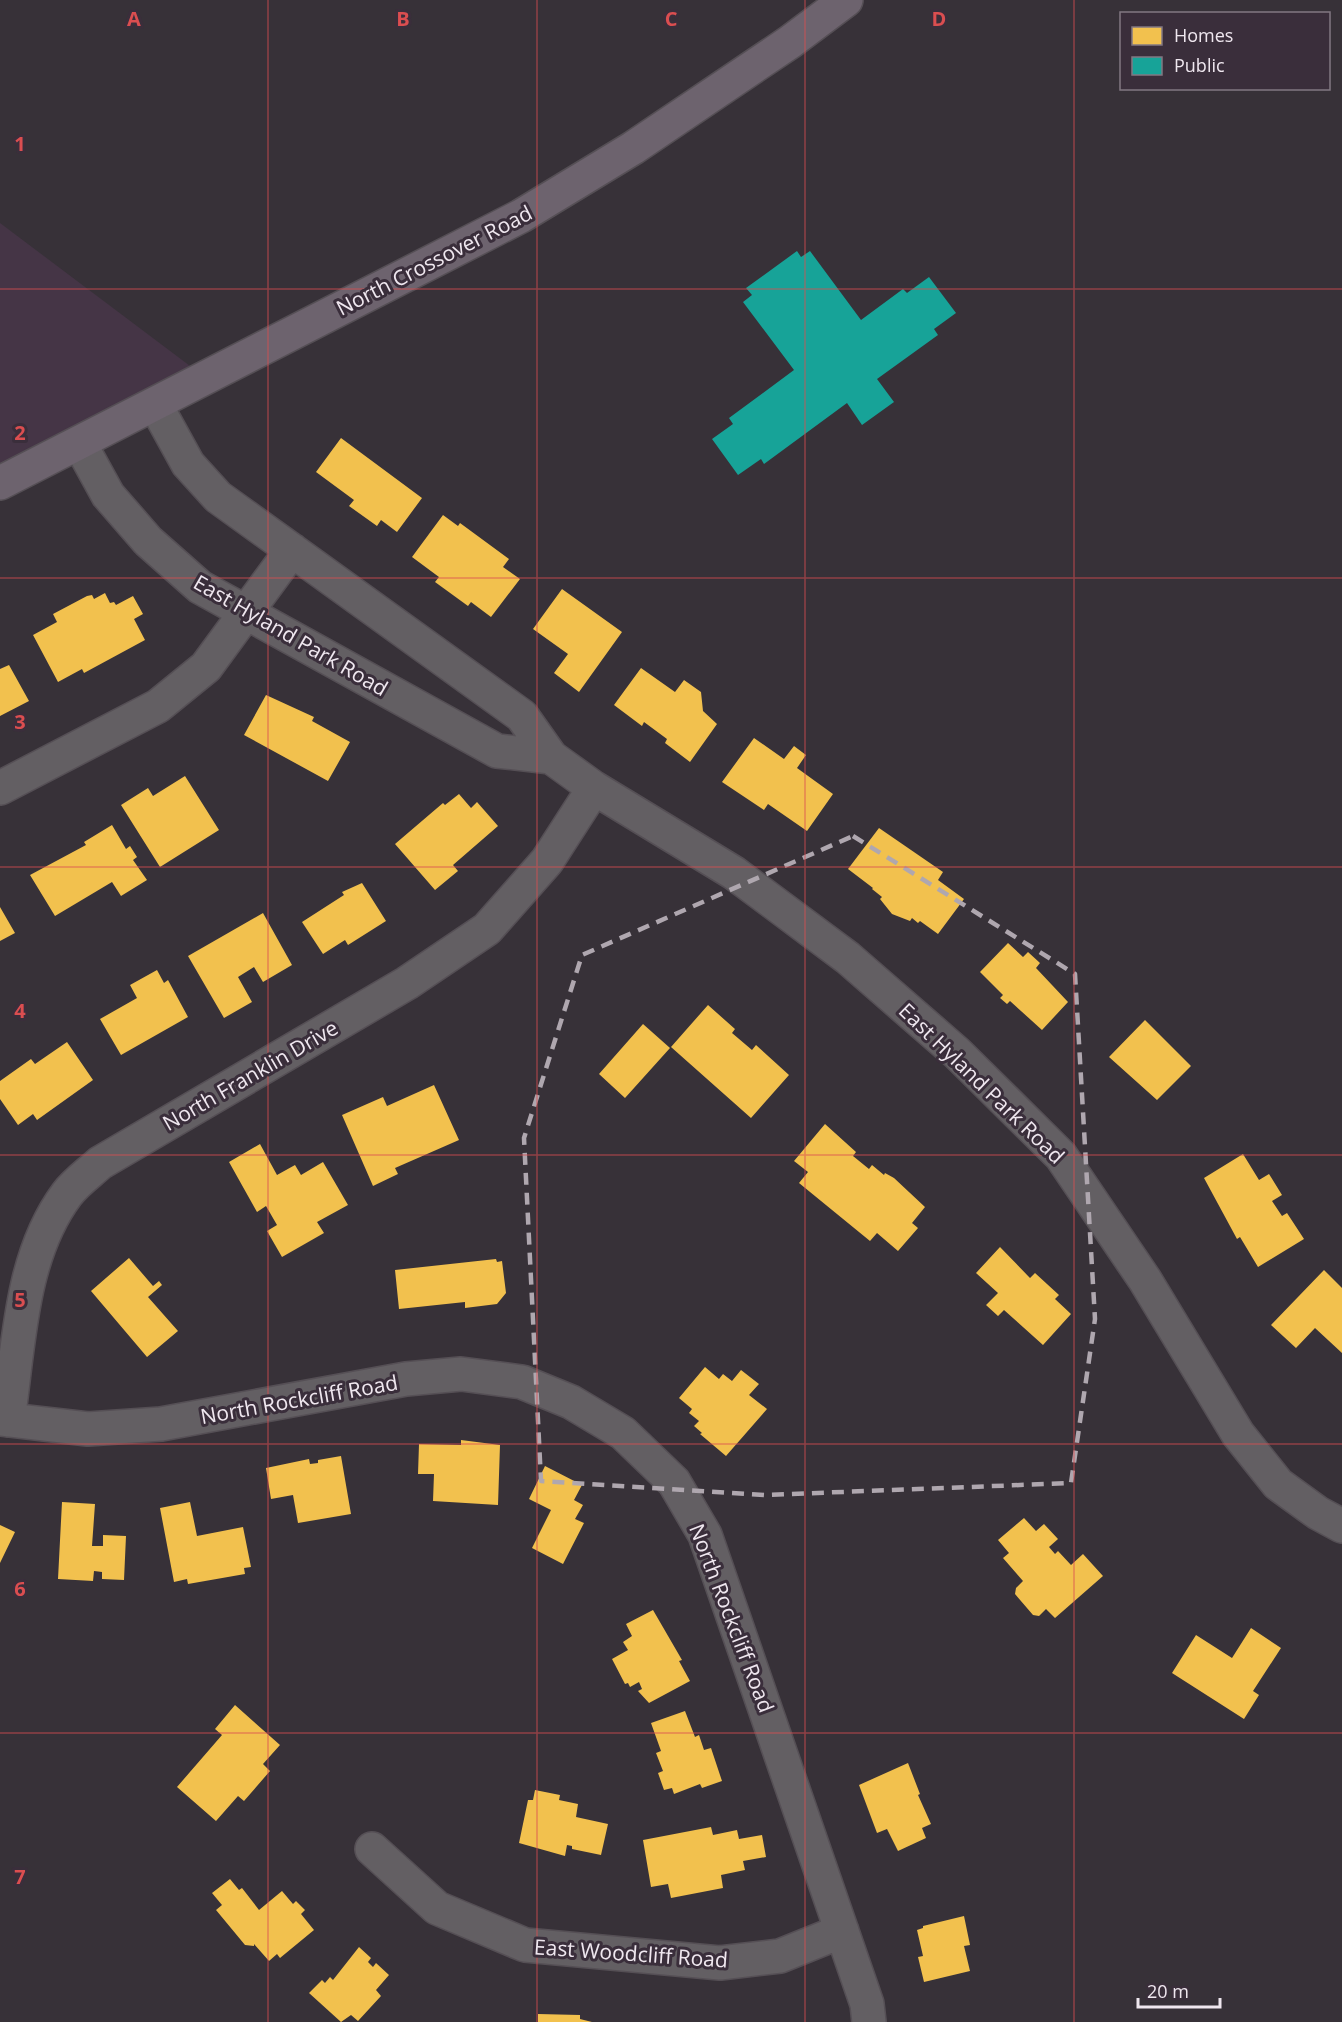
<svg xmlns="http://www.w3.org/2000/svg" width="1342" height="2022" viewBox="0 0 1342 2022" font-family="'Open Sans',sans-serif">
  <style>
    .built { fill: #453546 }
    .homes { fill: #f2c14e }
    .public { fill: #17a398 }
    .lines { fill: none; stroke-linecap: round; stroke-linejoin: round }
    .minor-casing { stroke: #554f55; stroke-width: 36 }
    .major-casing { stroke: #554f55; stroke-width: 36 }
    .minor { stroke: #635f63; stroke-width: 33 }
    .major { stroke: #6d636e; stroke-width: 33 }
    .marked { fill: none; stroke: #afa7af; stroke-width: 4.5; stroke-dasharray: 12 8; stroke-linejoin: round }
    .grid { fill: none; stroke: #db4e50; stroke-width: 1.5; stroke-opacity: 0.55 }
    .labels { text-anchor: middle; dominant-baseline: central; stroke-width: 6; stroke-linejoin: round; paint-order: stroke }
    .street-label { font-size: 21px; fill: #efe7ef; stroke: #3a2e3b }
    .grid-label { font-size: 20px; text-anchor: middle; font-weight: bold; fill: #db4e50; stroke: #3a2e3b; stroke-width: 6; stroke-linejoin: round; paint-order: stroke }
  </style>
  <rect width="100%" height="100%" fill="#373138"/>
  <path class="built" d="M0 223 206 378 0 483Z"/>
  <path class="homes" d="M341 438 422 498 397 532 381 520 377 526 349 506 354 500 316 472Z
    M443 515 458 526 460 523 509 559 503 567 520 579 491 617 471 602 468 606 435 582 439 577 412 557Z
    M562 589 622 632 579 692 554 673 568 654 533 629Z
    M105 593 110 603 114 602 116 605 133 596 143 614 134 619 145 640 84 673 82 669 58 682 33 635 57 622 53 614 87 596 92 595 94 599Z
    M9 665 29 701 0 716V669Z
    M641 668 675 692 684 680 701 692 703 711 717 724 690 762 665 743 667 739 644 722 642 726 614 705Z
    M266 695 314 717 312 721 350 742 328 781 244 735Z
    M754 738 784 759 794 746 806 755 797 768 833 794 807 831 768 804 764 810 722 782Z
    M185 776 219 830 160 867 121 805 148 788 153 796Z
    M459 794 471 808 477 802 498 826 453 865 458 871 435 890 395 844 443 803 445 805Z
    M112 825 126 849 130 846 137 857 133 860 147 880 121 896 112 882 55 916 30 875 86 845 84 842Z
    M879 828 943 872 938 880 964 899 938 934 920 921 918 923 912 918 910 921 892 914 880 899 882 897 872 889 873 888 848 869Z
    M362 883 386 921 348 945 345 940 323 954 302 922 344 895 342 892Z
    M0 907 15 933 0 941Z
    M263 913 292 965 263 982 254 967 238 977 252 1002 224 1018 188 956Z
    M1008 943 1023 957 1028 952 1040 963 1036 968 1068 1002 1042 1030 1010 1001 1007 1004 1000 998 1003 995 980 972Z
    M157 970 164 983 168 980 188 1017 121 1055 100 1019 137 998 130 985Z
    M708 1005 735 1029 732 1033 752 1050 756 1045 789 1075 751 1118 671 1047Z
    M1145 1020 1191 1066 1157 1100 1109 1057Z
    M643 1024 670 1048 625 1098 599 1074Z
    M67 1042 93 1080 37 1120 33 1114 18 1125 0 1099V1081L31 1059 35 1064Z
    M434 1085 459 1140 395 1168 398 1174 373 1186 342 1115 383 1097 387 1106Z
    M825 1124 856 1152 853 1156 869 1169 872 1165 884 1175 885 1173 894 1178 925 1207 912 1223 918 1228 898 1251 877 1233 870 1241 799 1183 808 1172 794 1161Z
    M260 1144 277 1175 295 1165 301 1175 323 1162 348 1205 317 1222 324 1233 282 1257 267 1231 277 1225 266 1206 257 1212 229 1162Z
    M1243 1154 1259 1180 1269 1174 1282 1195 1272 1201 1282 1216 1287 1213 1304 1239 1258 1267 1240 1237 1237 1239 1204 1178Z
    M1000 1247 1030 1278 1035 1273 1059 1295 1055 1299 1071 1314 1043 1345 1004 1310 998 1316 986 1305 998 1293 976 1273Z
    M129 1258 153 1286 159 1281 162 1285 148 1297 178 1331 147 1357 91 1291Z
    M496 1259 497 1262 502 1261 506 1293 497 1304 465 1308V1302L399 1309 395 1270Z
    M1324 1270 1342 1288V1353L1315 1328 1296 1348 1271 1325Z
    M705 1367 719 1379 723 1374 732 1381 741 1370 759 1384 749 1395 767 1409 726 1456 700 1434 702 1433 694 1426 699 1421 689 1413 692 1409 679 1398Z
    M461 1440 500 1445 498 1505 433 1501 434 1474H418L419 1444 461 1445Z
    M341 1456 351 1514 298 1523 293 1495 271 1499 266 1468 309 1459 310 1464 318 1463V1460Z
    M545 1466 582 1485 574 1500 583 1505 575 1519 584 1523 563 1564 532 1548 551 1510 529 1499Z
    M62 1502 95 1504 92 1546H103V1535L126 1536 124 1580 102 1579V1572L94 1571 93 1581 58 1579Z
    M190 1502 197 1536 243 1527 251 1567 244 1568 245 1574 188 1584 187 1579 174 1582 160 1508Z
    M1024 1518 1036 1531 1044 1524 1058 1539 1049 1547 1055 1554 1058 1551 1071 1565 1083 1554 1103 1576 1055 1618 1046 1609 1039 1616 1033 1615 1015 1594 1016 1588 1023 1581 1003 1558 1009 1553 998 1540Z
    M0 1525 15 1532 0 1563Z
    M653 1610 682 1660 679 1661 690 1681 649 1703 638 1691 642 1689 639 1682 630 1687 628 1683 625 1684 612 1659 628 1650 623 1642 632 1636 626 1624Z
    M1251 1628 1281 1648 1253 1691 1259 1695 1244 1719 1172 1673 1196 1635 1232 1658Z
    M235 1705 280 1745 263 1764 270 1771 244 1801 238 1796 216 1821 177 1787 222 1735 215 1729Z
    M685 1711 695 1737 699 1735 704 1750 711 1748 722 1781 702 1788 700 1784 674 1794 672 1788 664 1790 658 1773 663 1771 656 1753 661 1751 651 1723Z
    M908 1763 920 1794 918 1795 931 1824 922 1828 926 1838 898 1851 887 1829 877 1833 859 1785Z
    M535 1790 560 1795 559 1800 578 1804 576 1817 608 1824 601 1855 572 1849V1846L567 1845 565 1856 519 1843 528 1800H533Z
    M711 1827 713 1835 737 1830 739 1839 762 1835 766 1857 743 1861 745 1870 721 1875 723 1888 671 1898 668 1884 651 1887 643 1840Z
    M230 1879 239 1890 242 1888 259 1910 282 1891 293 1904 296 1901 305 1910 301 1914 314 1930 280 1958 277 1954 269 1961 254 1944V1946L245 1945 216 1910 222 1905 212 1893Z
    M964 1916 970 1945 964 1946 970 1971 924 1982 918 1957 923 1956 917 1930 923 1928V1926Z
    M359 1947 371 1958 368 1962 373 1967 376 1963 389 1975 376 1990 381 1996 358 2021 351 2015 341 2022 309 1993 322 1980 325 1983 330 1977 333 1980Z
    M538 2014 580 2015V2019L592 2022H538Z"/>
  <path class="public" d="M797 251 801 257 810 251 861 320 903 289 907 293 929 277 956 313 934 329 938 335 877 379 894 402 862 425 847 403 764 464 761 459 738 475 712 439 733 424 729 418 794 370 743 302 752 295 746 288Z"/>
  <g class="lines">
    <defs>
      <path id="minor" d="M155 404 188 464 218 497 522 716 551 757 594 788 734 873 848 958 957 1053 1061 1156 1145 1280 1238 1434 1278 1484 1318 1513 1342 1526
        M80 444 108 495 148 541 200 587 497 751 551 757
        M0 788 158 706 206 667 292 550
        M0 1419 88 1429 161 1424 406 1379 461 1374 522 1382 571 1402 623 1433 674 1482 705 1535 867 2004 869 2022
        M8 1420C19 1345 20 1257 67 1194 75 1183 89 1173 100 1163L407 983 487 929 547 861 594 788
        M372 1849 437 1908 525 1945 720 1963 780 1956 842 1931"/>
      <path id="major" d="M0 483 521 216 633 148 790 42 846 0"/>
    </defs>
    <use href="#minor" class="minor-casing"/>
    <use href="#major" class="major-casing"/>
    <use href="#minor" class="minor"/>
    <use href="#major" class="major"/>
  </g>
  <path class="marked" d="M853 836 1075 974 1095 1319 1071 1483 764 1495 541 1481 524 1138 582 955Z"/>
  <path class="grid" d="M268 0V2022M537 0V2022M805 0V2022M1074 0V2022M0 289H1342M0 578H1342M0 867H1342M0 1155H1342M0 1444H1342M0 1733H1342"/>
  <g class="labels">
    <g class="street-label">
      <text transform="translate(434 260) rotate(-27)">North Crossover Road</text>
      <text transform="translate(291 635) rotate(30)">East Hyland Park Road</text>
      <text transform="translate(250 1075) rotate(-30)">North Franklin Drive</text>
      <text transform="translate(982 1083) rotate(44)">East Hyland Park Road</text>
      <text transform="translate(299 1399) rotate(-10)">North Rockcliff Road</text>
      <text transform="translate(732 1618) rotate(69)">North Rockcliff Road</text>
      <text transform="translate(631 1953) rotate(4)">East Woodcliff Road</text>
    </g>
  </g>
  <g class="grid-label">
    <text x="134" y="26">A</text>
    <text x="403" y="26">B</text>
    <text x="671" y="26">C</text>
    <text x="939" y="26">D</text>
    <text x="20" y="151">1</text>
    <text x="20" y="440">2</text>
    <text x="20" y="729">3</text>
    <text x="20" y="1018">4</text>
    <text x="20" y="1307">5</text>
    <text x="20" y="1596">6</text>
    <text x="20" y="1884">7</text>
  </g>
  <rect x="1120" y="12" width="210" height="78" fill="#3a2e3b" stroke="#827883" stroke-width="1.5"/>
  <rect x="1132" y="27" width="30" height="18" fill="#f2c14e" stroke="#827883" stroke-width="1.5"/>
  <text x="1174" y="42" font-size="18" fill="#efe7ef">Homes</text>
  <rect x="1132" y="57" width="30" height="18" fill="#17a398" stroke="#827883" stroke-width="1.5"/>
  <text x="1174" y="72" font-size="18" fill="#efe7ef">Public</text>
  <path d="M1138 1998v9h82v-9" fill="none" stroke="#efe7ef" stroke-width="3"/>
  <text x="1147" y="1998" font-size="18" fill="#efe7ef" stroke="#3a2e3b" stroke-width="4.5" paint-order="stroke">20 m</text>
</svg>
